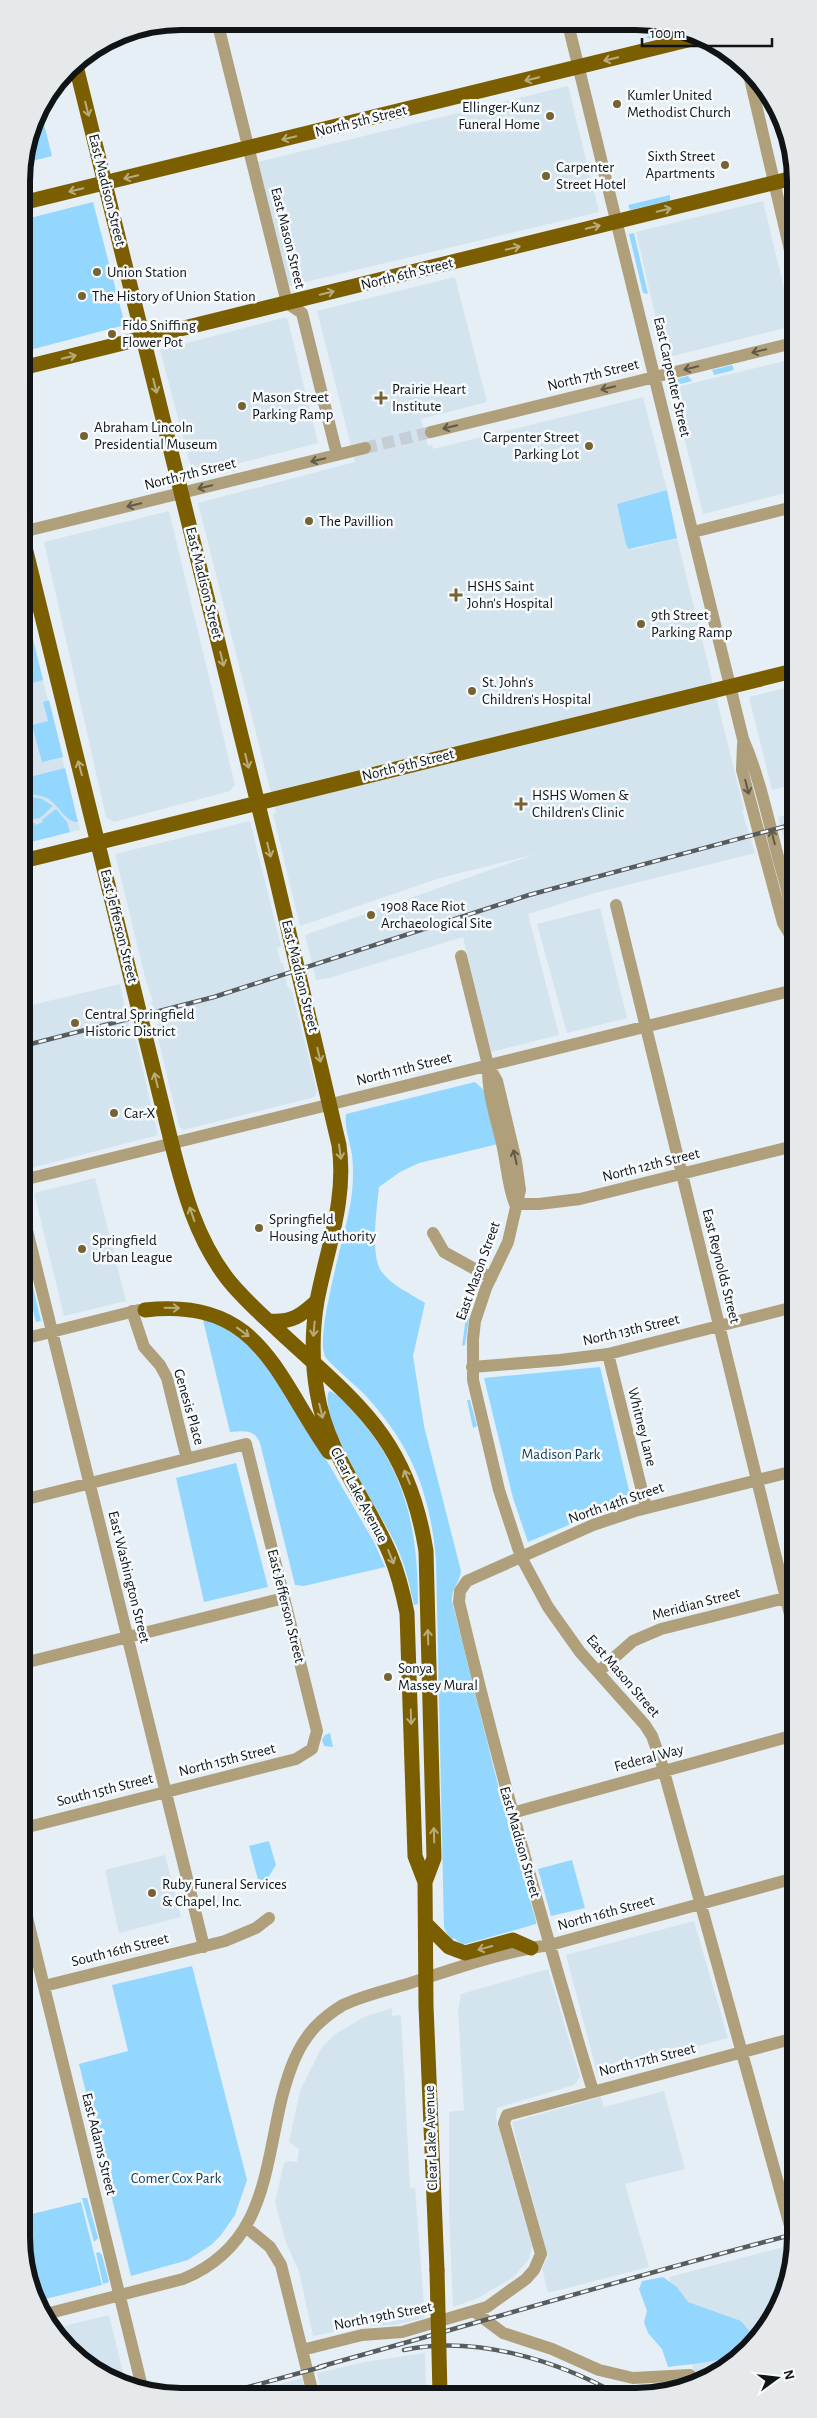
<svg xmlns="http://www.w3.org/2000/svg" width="817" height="2418" viewBox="0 0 817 2418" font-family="'Alegreya Sans',sans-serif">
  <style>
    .built { fill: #d3e4ef }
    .green { fill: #93d7ff }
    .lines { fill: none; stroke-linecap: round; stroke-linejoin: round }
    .minor-tunnel { stroke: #c5ced4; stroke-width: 12; stroke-dasharray: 12 6; stroke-linecap: butt }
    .minor { stroke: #afa07b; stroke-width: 12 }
    .major { stroke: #7a5e00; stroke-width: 15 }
    .rail-casing { stroke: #575c5f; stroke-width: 4.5 }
    .rail { stroke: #f7fbfe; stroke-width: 2.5; stroke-dasharray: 8; stroke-linecap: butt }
    .major-bridge { stroke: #7a5e00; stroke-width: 15 }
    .oneway { stroke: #b8ac7f }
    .oneway2 { stroke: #605a48 }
    .poi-dot { fill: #766331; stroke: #f7fbfe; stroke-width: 2 }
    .labels { text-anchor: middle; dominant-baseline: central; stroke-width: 5; stroke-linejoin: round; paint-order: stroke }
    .poi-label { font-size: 15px; fill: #111416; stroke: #f7fbfe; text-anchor: start }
    .street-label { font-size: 15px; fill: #111416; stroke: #f7fbfe }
    .park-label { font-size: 15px; fill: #103b51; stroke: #f7fbfe }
    .rim { fill: none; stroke: #111416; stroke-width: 6 }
  </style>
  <rect width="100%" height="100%" fill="#e5eff5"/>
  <path class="built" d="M568 86 599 212 289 286 258 162Z
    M763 201 793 326 665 358 636 232Z
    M455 277 487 402 421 419 428 446 432 445 433 449 643 397 667 490 617 504 626 545 632 550 677 538 744 810 742 811 755 853 595 893 528 914 559 1035 491 1052 463 937 329 978 316 980 305 935 536 854 440 878 300 926 273 814 276 813 198 503 355 462 317 311Z
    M287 317 318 443 193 475 160 350Z
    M793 359V491L703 514 672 388Z
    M169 511 235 785 230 791 114 822 106 817 44 542Z
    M22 595 80 830 23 844Z
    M793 686V785L772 790 749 697Z
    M794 813V841L785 843 778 817Z
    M250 821 281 946 277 948 281 963H283L287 986 292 991 317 1091 315 1096 311 1098 183 1130 179 1126 155 1025 159 1024 158 1020 151 1002 153 1001 146 981 115 854Z
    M600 908 627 1018 567 1033 537 924Z
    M120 984 130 1032 134 1031 158 1135 31 1168H23V1007Z
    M95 1178 126 1301 64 1316 34 1193Z
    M165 1855 181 1917 119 1933 105 1870Z
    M694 1921 728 2038 597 2073 566 1955Z
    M548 1969 580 2077 574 2085 497 2108 496 2118 532 2246 529 2259 514 2277 478 2298 453 2307 449 2211V2112L464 2110 458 2010 461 1994Z
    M392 2008V2016L401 2015 410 2188H415L425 2318 394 2325 361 2326 313 2336 299 2271 286 2243 275 2202 284 2163 288 2161 297 2162 299 2149 289 2142 300 2091 322 2047 337 2033 364 2017Z
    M664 2091 685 2169 625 2184 649 2267 548 2293 542 2268 548 2257 512 2122 601 2097 604 2107Z
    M795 2244 784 2298 756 2342 716 2375 697 2382 669 2277Z
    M109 2315 126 2385 110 2380 68 2350 52 2329Z
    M425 2353 426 2394H322L317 2373 364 2362Z
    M302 2378 307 2394H245Z"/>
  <path class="green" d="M678 28 681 30 678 32 650 39 646 37Z
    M40 108 52 156 24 163 38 111Z
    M670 195V201L630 210 628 205Z
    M93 202 125 325 22 352V220Z
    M634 233 648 294 643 293 629 234Z
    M732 365 734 370 714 375 712 370Z
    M688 376 692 381 672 386 670 381Z
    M667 490 677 538 629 549 626 545 617 504Z
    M22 594 43 680 22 686Z
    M49 700 63 757 42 762 32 725 48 721 43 702Z
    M65 768 78 822C66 823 58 804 47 798 39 795 30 794 22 793V779Z
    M22 795 42 799 53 806 40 818 22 821Z
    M56 809 67 822 70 832 23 844 22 824 35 823 36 825 43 822 42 820Z
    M475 1082 484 1090 498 1144 419 1163 400 1172 379 1187C377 1207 370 1254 381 1271 391 1285 411 1294 425 1303L413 1356 424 1426 461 1571C460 1583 451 1588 452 1601L502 1801 536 1921V1924L462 1945 454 1938 452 1942 444 1928 436 1560C430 1492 412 1447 366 1396 359 1388 328 1363 325 1356 315 1335 344 1239 349 1211 353 1194 354 1172 352 1155 350 1142 344 1126 346 1114Z
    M23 1258 27 1262 41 1321 36 1322 23 1270Z
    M202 1316 237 1331 284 1387 374 1542 385 1567 304 1586 295 1585 260 1443C255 1429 243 1431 230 1432Z
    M466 1317 469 1319 465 1345 462 1346Z
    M600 1367 631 1499 528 1542 513 1498 484 1378Z
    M329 1391C339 1394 350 1408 357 1416 407 1472 418 1532 418 1604L414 1605C409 1582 404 1560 393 1539 380 1512 317 1417 329 1391Z
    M467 1400H470L477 1426 473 1428Z
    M236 1463 268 1587 204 1602 176 1478Z
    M330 1733 333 1747 324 1746 322 1740 325 1735Z
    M269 1841 276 1865 269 1876 268 1883 260 1887 249 1846Z
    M572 1860 585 1908 551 1916 538 1869Z
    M192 1966 247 2180 235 2215 221 2235 211 2245 188 2260 131 2276 79 2064 128 2051 112 1985Z
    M82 2198H87L88 2201 98 2238 94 2242Z
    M81 2202 102 2285 37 2301 24 2268V2216Z
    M99 2252 102 2255 109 2282 103 2284 96 2253Z
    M663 2277 677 2287 688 2302 741 2321 752 2334 759 2337C744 2362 695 2363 668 2367L662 2349 648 2333 644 2322 647 2311 639 2289 642 2281Z"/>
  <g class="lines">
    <path class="minor-tunnel" d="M365 448 431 432"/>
    <path class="minor" d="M217 21 287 303 302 313 337 455
      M568 24 743 739C759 776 767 814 777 853 784 880 795 909 791 936
      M747 66 793 263
      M431 432 793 343
      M22 532 365 448
      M693 532 793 507
      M743 744 742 770 783 923 791 936 794 946
      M616 905 795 1635
      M461 956 488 1065C487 1095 497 1119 503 1148 507 1167 508 1187 515 1204
      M488 1065 497 1081 516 1161 520 1190 508 1242 486 1288 475 1321 473 1339V1380L499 1490 521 1557 548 1607 580 1652 645 1725 652 1736 661 1761 790 2226 795 2238
      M23 1180 794 990
      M515 1204H539L580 1199 794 1146
      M23 1214 204 1947
      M433 1233 444 1252 491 1278
      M132 1311 144 1347 160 1365 167 1378 187 1459
      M23 1339 139 1310
      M608 1354 646 1507
      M472 1367 560 1360 608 1354 794 1307
      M23 1500 246 1444 317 1731 312 1749 296 1759 24 1828
      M24 1663 284 1598
      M598 1672 633 1641 661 1629 785 1598
      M512 1813 795 1735
      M24 1905 143 2391
      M44 1986 225 1941 256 1928 269 1918
      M593 2091C544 1929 498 1767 459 1602L460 1591 467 1581 593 1525 635 1511 794 1471
      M247 2228 270 2247 281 2265 313 2394
      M475 2312 503 2333 552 2349 599 2370 633 2378 690 2375
      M42 2315 183 2279C265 2245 264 2172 282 2097 289 2071 297 2046 316 2026 324 2018 333 2011 343 2005 362 1996 383 1991 404 1985 451 1970 500 1952 550 1945L795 1878
      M302 2350 362 2335 402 2332 487 2307 526 2279 534 2270 541 2254 504 2123 507 2115 795 2038"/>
    <path class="major" d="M75 62 274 869 339 1145C347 1200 327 1248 317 1301 312 1331 312 1363 317 1392 327 1454 367 1499 390 1554 398 1573 403 1593 407 1613L415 1856 425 1882 426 2006 437 2270
      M22 203 700 37
      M22 368 793 178
      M22 535 172 1145C184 1192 196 1237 226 1277 241 1297 261 1314 279 1331 358 1404 408 1438 426 1551L434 1858 425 1882
      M23 861 793 671
      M145 1310C260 1297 275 1375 329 1452
      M269 1321C292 1323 302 1315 317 1301
      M426 1924 449 1947 465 1953 513 1940 531 1948"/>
    <defs>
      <path id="rail" d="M23 1046 214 997 529 895 794 824
        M404 2350C474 2335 556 2360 617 2394
        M319 2367C478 2323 636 2275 795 2234
        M223 2394 325 2366"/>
    </defs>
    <use href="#rail" class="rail-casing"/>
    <use href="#rail" class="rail"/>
    <path class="major-bridge" d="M437 2270 440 2394"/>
  </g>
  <defs><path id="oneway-shaft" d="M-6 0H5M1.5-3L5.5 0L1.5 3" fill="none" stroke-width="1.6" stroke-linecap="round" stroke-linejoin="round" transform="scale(1.25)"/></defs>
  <g class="oneway">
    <use href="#oneway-shaft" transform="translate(611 59) rotate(166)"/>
    <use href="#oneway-shaft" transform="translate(532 79) rotate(166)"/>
    <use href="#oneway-shaft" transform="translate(87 109) rotate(76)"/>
    <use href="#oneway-shaft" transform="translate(289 138) rotate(166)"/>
    <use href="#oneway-shaft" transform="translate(131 177) rotate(166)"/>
    <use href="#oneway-shaft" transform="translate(76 190) rotate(167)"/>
    <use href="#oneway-shaft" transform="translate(664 210) rotate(-13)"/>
    <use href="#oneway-shaft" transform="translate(593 227) rotate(-14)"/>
    <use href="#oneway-shaft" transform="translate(513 248) rotate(-14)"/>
    <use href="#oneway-shaft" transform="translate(327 293) rotate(-14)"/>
    <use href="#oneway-shaft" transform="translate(69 357) rotate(-14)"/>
    <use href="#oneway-shaft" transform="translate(155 386) rotate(76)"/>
    <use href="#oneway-shaft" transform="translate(222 659) rotate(76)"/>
    <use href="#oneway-shaft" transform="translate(247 761) rotate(76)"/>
    <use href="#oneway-shaft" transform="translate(80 768) rotate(-105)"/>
    <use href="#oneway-shaft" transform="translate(269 850) rotate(76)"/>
    <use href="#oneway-shaft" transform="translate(319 1055) rotate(77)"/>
    <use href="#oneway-shaft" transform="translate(156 1080) rotate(-104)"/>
    <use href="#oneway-shaft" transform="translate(340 1152) rotate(82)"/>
    <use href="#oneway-shaft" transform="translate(192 1214) rotate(-109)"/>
    <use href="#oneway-shaft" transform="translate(172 1308) rotate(1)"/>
    <use href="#oneway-shaft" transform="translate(314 1329) rotate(95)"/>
    <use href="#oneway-shaft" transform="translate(243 1332) rotate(36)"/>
    <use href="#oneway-shaft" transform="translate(321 1411) rotate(76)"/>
    <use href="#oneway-shaft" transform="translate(407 1477) rotate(-113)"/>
    <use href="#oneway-shaft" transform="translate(391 1557) rotate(68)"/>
    <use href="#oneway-shaft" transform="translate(428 1637) rotate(-92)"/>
    <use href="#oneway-shaft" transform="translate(411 1717) rotate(88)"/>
    <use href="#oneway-shaft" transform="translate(434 1835) rotate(-92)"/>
    <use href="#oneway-shaft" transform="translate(485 1948) rotate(165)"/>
  </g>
  <g class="oneway2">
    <use href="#oneway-shaft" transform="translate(759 351) rotate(166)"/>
    <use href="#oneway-shaft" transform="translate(691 368) rotate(166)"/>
    <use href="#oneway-shaft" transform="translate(608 388) rotate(166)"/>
    <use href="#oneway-shaft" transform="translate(450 427) rotate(166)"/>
    <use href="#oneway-shaft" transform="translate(318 460) rotate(166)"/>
    <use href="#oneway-shaft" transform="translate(205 487) rotate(167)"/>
    <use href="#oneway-shaft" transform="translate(134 505) rotate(166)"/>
    <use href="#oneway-shaft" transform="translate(747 787) rotate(76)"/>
    <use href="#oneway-shaft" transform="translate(773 837) rotate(-104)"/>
    <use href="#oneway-shaft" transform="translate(515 1157) rotate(-103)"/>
  </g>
  <g class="poi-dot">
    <circle cx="617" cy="104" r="5"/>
    <circle cx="550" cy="116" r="5"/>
    <circle cx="725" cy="165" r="5"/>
    <circle cx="546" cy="176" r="5"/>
    <circle cx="97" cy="272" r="5"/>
    <circle cx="82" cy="296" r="5"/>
    <circle cx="112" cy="334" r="5"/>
    <path d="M378.5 390.5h5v5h5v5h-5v5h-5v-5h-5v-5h5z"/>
    <circle cx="242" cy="406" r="5"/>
    <circle cx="84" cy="436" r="5"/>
    <circle cx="589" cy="446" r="5"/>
    <circle cx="309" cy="521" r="5"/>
    <path d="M453.5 587.5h5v5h5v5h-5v5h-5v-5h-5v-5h5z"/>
    <circle cx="641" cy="624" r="5"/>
    <circle cx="472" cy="691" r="5"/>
    <path d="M518.5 796.5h5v5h5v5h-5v5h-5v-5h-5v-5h5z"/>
    <circle cx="371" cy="915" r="5"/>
    <circle cx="75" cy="1023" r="5"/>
    <circle cx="114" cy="1113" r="5"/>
    <circle cx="259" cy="1228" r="5"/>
    <circle cx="82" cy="1249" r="5"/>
    <circle cx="388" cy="1677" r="5"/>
    <circle cx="152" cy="1893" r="5"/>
  </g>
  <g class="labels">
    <g class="poi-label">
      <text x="627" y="95">Kumler United<tspan x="627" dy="17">Methodist Church</tspan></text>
      <text x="540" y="107" text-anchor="end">Ellinger-Kunz<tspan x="540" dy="17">Funeral Home</tspan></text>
      <text x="715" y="156" text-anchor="end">Sixth Street<tspan x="715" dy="17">Apartments</tspan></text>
      <text x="556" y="167">Carpenter<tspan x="556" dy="17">Street Hotel</tspan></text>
      <text x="107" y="272">Union Station</text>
      <text x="92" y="296">The History of Union Station</text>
      <text x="122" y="325">Fido Sniffing<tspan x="122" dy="17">Flower Pot</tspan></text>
      <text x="392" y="389">Prairie Heart<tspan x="392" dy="17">Institute</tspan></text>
      <text x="252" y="397">Mason Street<tspan x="252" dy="17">Parking Ramp</tspan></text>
      <text x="94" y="427">Abraham Lincoln<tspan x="94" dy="17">Presidential Museum</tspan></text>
      <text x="579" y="437" text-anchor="end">Carpenter Street<tspan x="579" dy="17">Parking Lot</tspan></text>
      <text x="319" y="521">The Pavillion</text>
      <text x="467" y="586">HSHS Saint<tspan x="467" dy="17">John's Hospital</tspan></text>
      <text x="651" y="615">9th Street<tspan x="651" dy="17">Parking Ramp</tspan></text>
      <text x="482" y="682">St. John's<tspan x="482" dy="17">Children's Hospital</tspan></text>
      <text x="532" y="795">HSHS Women &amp;<tspan x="532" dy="17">Children's Clinic</tspan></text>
      <text x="381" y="906">1908 Race Riot<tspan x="381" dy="17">Archaeological Site</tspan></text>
      <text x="85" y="1014">Central Springfield<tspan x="85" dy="17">Historic District</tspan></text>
      <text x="124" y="1113">Car-X</text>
      <text x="269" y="1219">Springfield<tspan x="269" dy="17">Housing Authority</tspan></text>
      <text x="92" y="1240">Springfield<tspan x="92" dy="17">Urban League</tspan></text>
      <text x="398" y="1668">Sonya<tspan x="398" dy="17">Massey Mural</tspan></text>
      <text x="162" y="1884">Ruby Funeral Services<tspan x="162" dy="17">&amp; Chapel, Inc.</tspan></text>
    </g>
    <g class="street-label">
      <text transform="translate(361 121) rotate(-14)">North 5th Street</text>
      <text transform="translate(107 190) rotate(76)">East Madison Street</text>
      <text transform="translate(288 238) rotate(76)">East Mason Street</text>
      <text transform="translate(407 274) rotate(-14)">North 6th Street</text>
      <text transform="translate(593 375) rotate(-14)">North 7th Street</text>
      <text transform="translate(672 377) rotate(77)">East Carpenter Street</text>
      <text transform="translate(190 474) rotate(-14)">North 7th Street</text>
      <text transform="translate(204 583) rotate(76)">East Madison Street</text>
      <text transform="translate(408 765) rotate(-14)">North 9th Street</text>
      <text transform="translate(119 926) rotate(76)">East Jefferson Street</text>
      <text transform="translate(300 976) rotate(76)">East Madison Street</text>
      <text transform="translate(404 1069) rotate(-14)">North 11th Street</text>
      <text transform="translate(651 1165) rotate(-14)">North 12th Street</text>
      <text transform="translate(721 1266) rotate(76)">East Reynolds Street</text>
      <text transform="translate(478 1271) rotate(-70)">East Mason Street</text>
      <text transform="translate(631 1330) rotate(-13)">North 13th Street</text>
      <text transform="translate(189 1407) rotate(74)">Genesis Place</text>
      <text transform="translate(642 1427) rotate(76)">Whitney Lane</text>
      <text transform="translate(359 1495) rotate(62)">Clear Lake Avenue</text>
      <text transform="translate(616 1503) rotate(-19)">North 14th Street</text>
      <text transform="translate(129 1577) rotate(76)">East Washington Street</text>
      <text transform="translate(696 1604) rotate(-15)">Meridian Street</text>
      <text transform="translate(286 1606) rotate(76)">East Jefferson Street</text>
      <text transform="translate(623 1676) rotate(49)">East Mason Street</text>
      <text transform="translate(649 1758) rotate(-15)">Federal Way</text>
      <text transform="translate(227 1760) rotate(-14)">North 15th Street</text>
      <text transform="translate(105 1790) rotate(-14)">South 15th Street</text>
      <text transform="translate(520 1842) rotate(74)">East Madison Street</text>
      <text transform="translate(606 1913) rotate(-15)">North 16th Street</text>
      <text transform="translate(120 1950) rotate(-14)">South 16th Street</text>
      <text transform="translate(647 2060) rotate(-14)">North 17th Street</text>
      <text transform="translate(431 2138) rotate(-92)">Clear Lake Avenue</text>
      <text transform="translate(99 2144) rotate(76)">East Adams Street</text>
      <text transform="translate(383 2316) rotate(-11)">North 19th Street</text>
    </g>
    <g class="park-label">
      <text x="561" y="1454">Madison Park</text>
      <text x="176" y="2178">Comer Cox Park</text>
    </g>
  </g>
  <path d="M0 0H817V2418H0ZM181 30H636A151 151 0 0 1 787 181V2237A151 151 0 0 1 636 2388H181A151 151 0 0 1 30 2237V181A151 151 0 0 1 181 30Z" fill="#e5e9eb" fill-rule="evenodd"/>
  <path class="rim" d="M181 30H636A151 151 0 0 1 787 181V2237A151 151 0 0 1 636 2388H181A151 151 0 0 1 30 2237V181A151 151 0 0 1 181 30Z"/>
  <g transform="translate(777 2378) rotate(75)" stroke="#f7fbfe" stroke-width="4" paint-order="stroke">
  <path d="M0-4L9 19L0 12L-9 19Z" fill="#111416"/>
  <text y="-8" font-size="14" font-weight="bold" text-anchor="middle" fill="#111416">N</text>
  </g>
  <path d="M642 38v8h130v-8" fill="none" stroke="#111416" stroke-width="2.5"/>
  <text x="650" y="38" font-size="15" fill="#111416" stroke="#f7fbfe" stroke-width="4" paint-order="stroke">100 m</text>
</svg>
